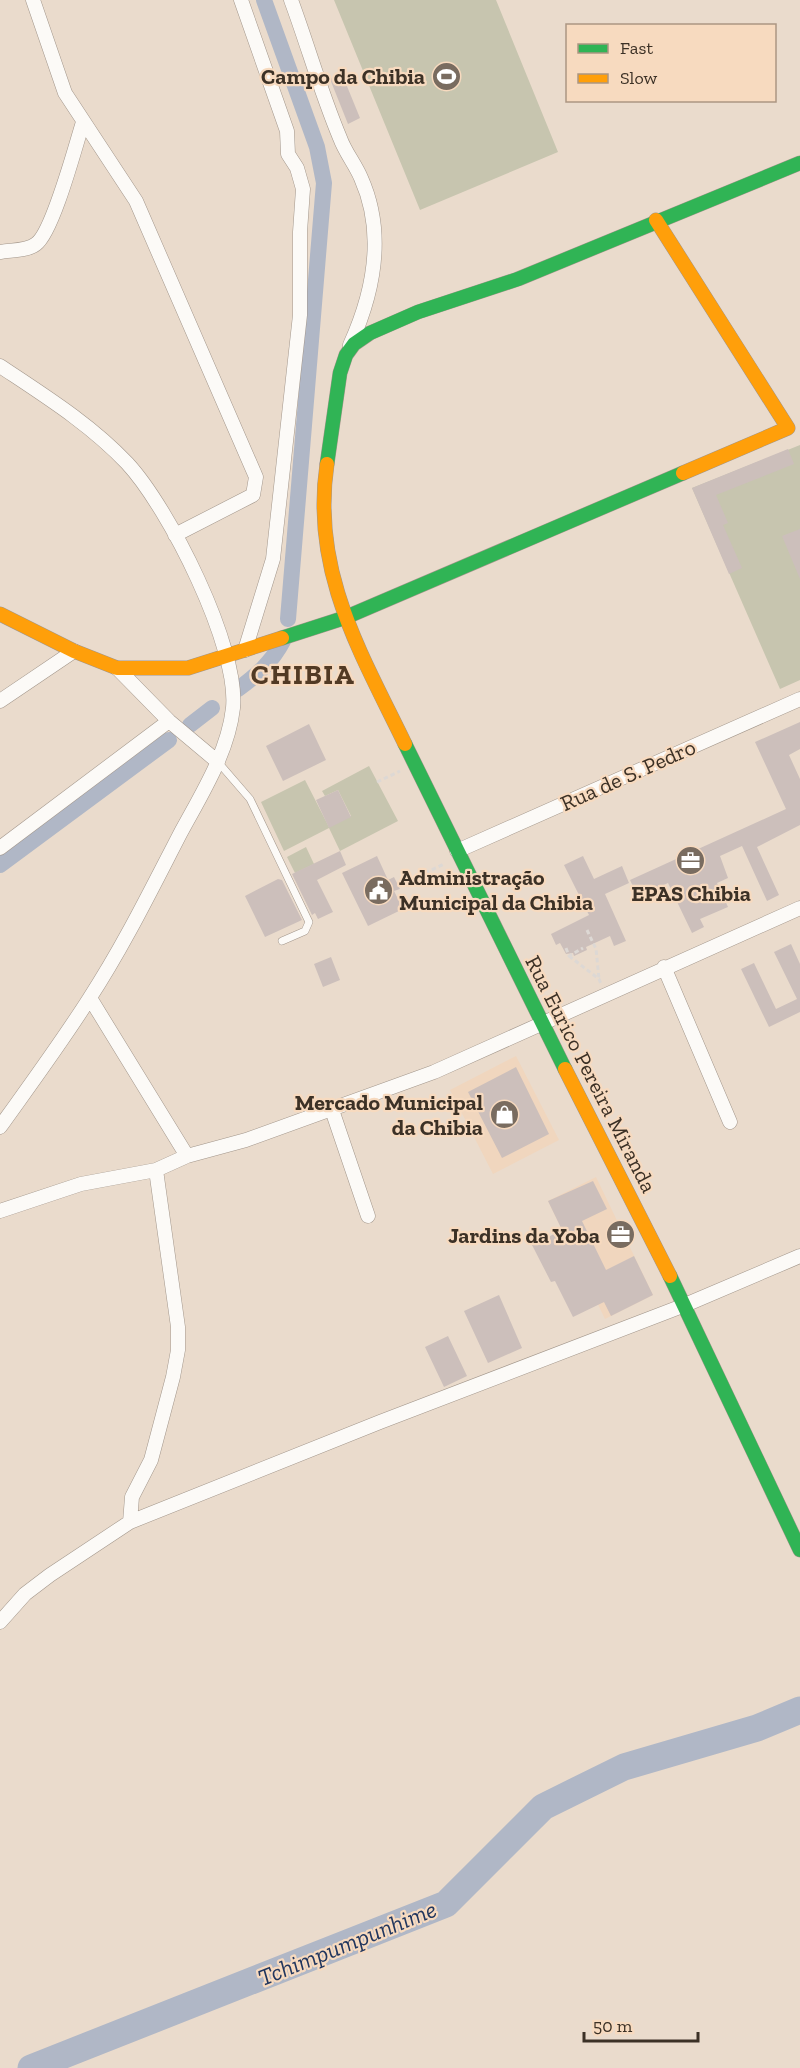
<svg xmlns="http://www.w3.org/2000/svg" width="800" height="2068" viewBox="0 0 800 2068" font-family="'Zilla Slab',serif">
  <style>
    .built { fill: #f0d6be }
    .green { fill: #c7c5af }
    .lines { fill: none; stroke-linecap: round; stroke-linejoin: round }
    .canal { stroke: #b0b7c6; stroke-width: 16 }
    .river { stroke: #b0b7c6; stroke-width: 27 }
    .building { fill: #ccbfbb }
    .lane-casing { stroke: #a2968b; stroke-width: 8 }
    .street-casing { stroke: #a2968b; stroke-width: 15 }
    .fast-casing { stroke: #a2968b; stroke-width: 15 }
    .slow-casing { stroke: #a2968b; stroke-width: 15 }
    .path { stroke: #ddd8d4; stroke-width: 3; stroke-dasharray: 4.5 3; stroke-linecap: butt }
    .lane { stroke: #fcfaf7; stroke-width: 7 }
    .street { stroke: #fcfaf7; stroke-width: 14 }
    .fast { stroke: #30b455; stroke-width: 14 }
    .slow { stroke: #ff9f0a; stroke-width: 14 }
    .labels { text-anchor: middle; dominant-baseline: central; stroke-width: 4.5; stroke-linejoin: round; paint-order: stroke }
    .poi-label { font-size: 22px; font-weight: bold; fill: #3c3126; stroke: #f7dabf; text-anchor: end }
    .street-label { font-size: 22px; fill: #3c3126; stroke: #f7dabf }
    .water-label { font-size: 24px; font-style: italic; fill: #21365e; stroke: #f7dabf }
    .district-label { font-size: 28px; font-weight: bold; letter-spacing: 1.5px; fill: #523a24; stroke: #f7dabf }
  </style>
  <rect width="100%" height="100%" fill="#eadbcc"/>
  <path class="built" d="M516 1056 559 1140 493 1174 450 1090Z
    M596 1177 653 1295 605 1319 548 1201Z"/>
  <path class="green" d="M334 0H496L558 152 420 210Z
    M800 445V680L780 689 692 488Z
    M369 766 398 821 340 851 329 828 284 851 261 802 305 780 329 827 351 816 338 790 325 796 322 791Z
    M306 847 314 864 295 873 287 857Z"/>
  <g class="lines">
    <path class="canal" d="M264 0 317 147 324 183 288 619
      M238 689C256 676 272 662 283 641
      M190 725 212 708
      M0 865 169 740"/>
    <path class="river" d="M31 2068 446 1904 543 1807 624 1767 757 1728 800 1710"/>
  </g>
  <path class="building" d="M342 74 360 118 348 124 330 79Z
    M788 449 794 464 716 495 728 523 723 525 742 568 729 574 692 488Z
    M800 529V579L782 536Z
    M800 722V749L789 755 800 779V825L757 847 779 895 767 901 742 846 720 856 728 878 717 883 728 907 700 919 704 927 692 933 668 883 638 897 630 880 786 809 755 742Z
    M309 724 326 760 283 781 266 746Z
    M338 790 351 817 329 828 316 800Z
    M340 851 346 865 317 880 333 912 318 919 315 913 312 915 292 874Z
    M377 856 388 880 394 877 400 889 394 891 403 909 368 926 342 873Z
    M583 856 594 879 622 866 629 883 605 894 626 941 614 946 610 936 586 947 587 950 574 956 573 953 566 954 560 943 556 945 551 934 589 915 564 865Z
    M278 879 282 880 302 920 265 937 245 896Z
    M791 944 800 964V1012L769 1027 741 969 754 963 776 1009 797 999 774 952Z
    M331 957 340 980 323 987 314 964Z
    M516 1067 549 1134 502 1158 468 1092Z
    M593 1181 607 1209 582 1221 606 1270 634 1256 653 1295 611 1316 604 1302 573 1317 555 1281 551 1282 532 1245 562 1230 548 1201Z
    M499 1295 522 1348 488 1363 464 1311Z
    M448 1336 467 1376 444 1387 425 1347Z"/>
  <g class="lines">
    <defs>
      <path id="lane" d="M218 762 250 799 309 922 305 931 282 941"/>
      <path id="street" d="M33 0 65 93 136 201 256 477 253 495 175 535
        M241 0 287 131 288 154 297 168 303 189 300 232V315L273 559 245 650
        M291 0C308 46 321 93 340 138 345 152 355 164 361 178 386 234 374 292 350 345
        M0 252C11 250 27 251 36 244 53 232 76 144 83 122
        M0 366C45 396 90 424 127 463 169 508 239 647 233 708 228 753 201 795 180 834 151 890 123 947 89 999 61 1043 30 1085 0 1127
        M117 668 169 721 218 762
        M0 701 74 651
        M0 848 169 721
        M457 851 800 699
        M664 967 730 1122
        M90 998 187 1156
        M332 1110 368 1216
        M0 1211 81 1184 156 1170 187 1156 246 1140 434 1072 800 908
        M130 1522 132 1497 151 1460 173 1377 178 1350V1327L156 1170
        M0 1622 25 1594 50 1575 130 1522 380 1422 685 1305 800 1256"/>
      <path id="fast" d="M327 464 340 373 346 355 354 344 370 333 418 312 518 279 800 163
        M282 638 344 618 683 473
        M405 744 565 1069
        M670 1276 800 1550"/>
      <path id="slow" d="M656 220 788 428 683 473
        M327 464C311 571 360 651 405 744
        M0 614 74 651 117 668H188L282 638
        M565 1069 670 1276"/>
    </defs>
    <use href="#lane" class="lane-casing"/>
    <use href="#street" class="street-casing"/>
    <use href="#fast" class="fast-casing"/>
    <use href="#slow" class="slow-casing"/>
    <path class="path" d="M377 782 400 771
      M398 886 444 864
      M587 930 596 949 599 979
      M566 948 569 956 583 948
      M569 956 599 979 601 984"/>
    <use href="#lane" class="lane"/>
    <use href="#street" class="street"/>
    <use href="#fast" class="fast"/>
    <use href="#slow" class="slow"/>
  </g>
  <defs>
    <symbol id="stadium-disc" viewBox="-11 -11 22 22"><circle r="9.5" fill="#796c60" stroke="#f7dabf"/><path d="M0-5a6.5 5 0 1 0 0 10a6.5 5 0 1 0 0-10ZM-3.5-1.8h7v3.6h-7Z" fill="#fff"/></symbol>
    <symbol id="office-disc" viewBox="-11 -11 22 22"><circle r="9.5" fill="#796c60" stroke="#f7dabf"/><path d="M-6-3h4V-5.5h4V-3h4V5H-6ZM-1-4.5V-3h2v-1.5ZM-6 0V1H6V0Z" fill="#fff"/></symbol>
    <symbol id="civic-disc" viewBox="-11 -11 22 22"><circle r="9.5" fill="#796c60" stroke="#f7dabf"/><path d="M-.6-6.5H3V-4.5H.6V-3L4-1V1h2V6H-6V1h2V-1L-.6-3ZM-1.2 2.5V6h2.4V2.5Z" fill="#fff"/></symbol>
    <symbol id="shop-disc" viewBox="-11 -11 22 22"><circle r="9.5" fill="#796c60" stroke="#f7dabf"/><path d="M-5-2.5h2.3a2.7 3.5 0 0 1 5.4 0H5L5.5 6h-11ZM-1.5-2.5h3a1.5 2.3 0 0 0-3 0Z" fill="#fff"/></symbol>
  </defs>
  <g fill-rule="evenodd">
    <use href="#stadium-disc" x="430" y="60" width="33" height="33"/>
    <use href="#office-disc" x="674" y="844" width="33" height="33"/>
    <use href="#civic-disc" x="362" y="874" width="33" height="33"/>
    <use href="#shop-disc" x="488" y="1098" width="33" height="33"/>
    <use href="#office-disc" x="604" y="1218" width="33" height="33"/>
  </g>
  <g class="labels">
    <g class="poi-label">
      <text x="425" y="76">Campo da Chibia</text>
      <text x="399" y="877" text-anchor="start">Administração<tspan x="399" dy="25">Municipal da Chibia</tspan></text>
      <text x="691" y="893" text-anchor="middle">EPAS Chibia</text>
      <text x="483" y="1102">Mercado Municipal<tspan x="483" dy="25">da Chibia</tspan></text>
      <text x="600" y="1235">Jardins da Yoba</text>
    </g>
    <g class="street-label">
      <text transform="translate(628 775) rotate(-24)">Rua de S. Pedro</text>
      <text transform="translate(591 1074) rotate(63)">Rua Eurico Pereira Miranda</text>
    </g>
    <g class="water-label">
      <text transform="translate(347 1943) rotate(-22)">Tchimpumpunhime</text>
    </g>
    <g class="district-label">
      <text x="303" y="674">CHIBIA</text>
    </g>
  </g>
  <rect x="566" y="24" width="210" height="78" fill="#f7dabf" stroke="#ac9682" stroke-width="1.5"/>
  <rect x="578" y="44" width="30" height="9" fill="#30b455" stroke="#ac9682" stroke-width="1.5"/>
  <text x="620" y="54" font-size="18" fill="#3c3126">Fast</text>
  <rect x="578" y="74" width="30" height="9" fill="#ff9f0a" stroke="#ac9682" stroke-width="1.5"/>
  <text x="620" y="84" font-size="18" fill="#3c3126">Slow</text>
  <path d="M584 2032v9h114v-9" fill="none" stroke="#3c3126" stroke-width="3"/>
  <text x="593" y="2032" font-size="18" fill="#3c3126" stroke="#f7dabf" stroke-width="4.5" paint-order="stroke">50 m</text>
</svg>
